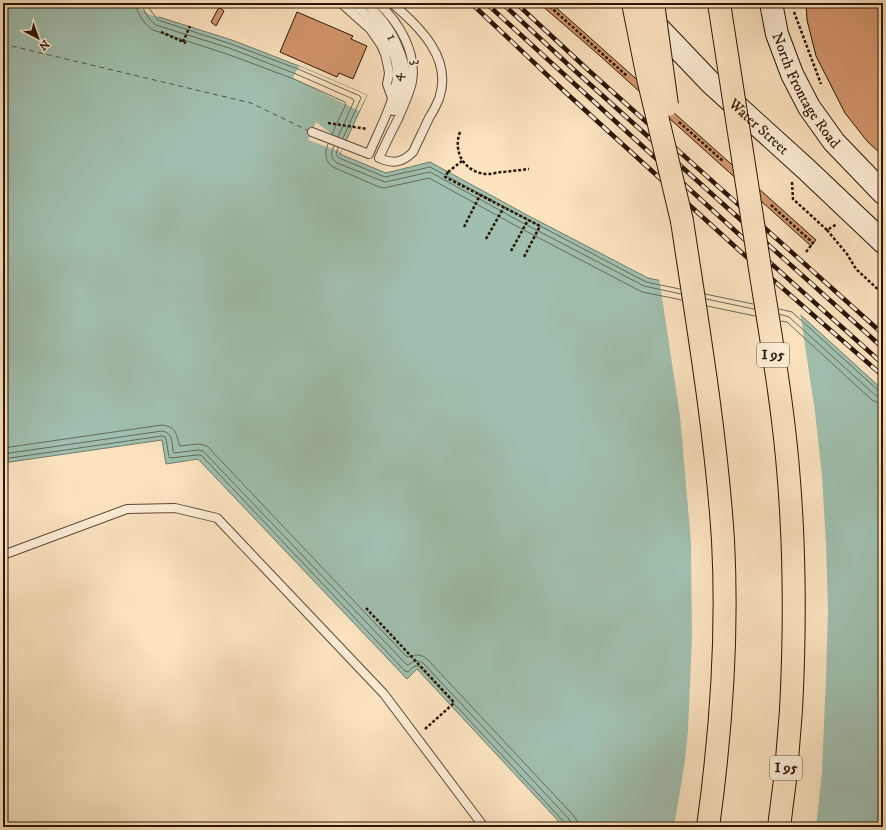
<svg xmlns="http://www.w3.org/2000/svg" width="886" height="830" viewBox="0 0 886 830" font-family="'IM FELL DW Pica',serif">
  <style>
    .water { fill: #a0bfae; stroke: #717b6a }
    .pier { fill: #fce4c1 }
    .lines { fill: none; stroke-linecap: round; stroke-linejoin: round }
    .shore { stroke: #656a58; stroke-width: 1 }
    .ferry { stroke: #53503f; stroke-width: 1; stroke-dasharray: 5 4; stroke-linecap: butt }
    .building { fill: #d5976d; stroke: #2a1503 }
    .service-casing { stroke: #5e4932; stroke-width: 10 }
    .secondary-casing { stroke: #2a1503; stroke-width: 24 }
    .motorway-casing { stroke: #2a1503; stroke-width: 24 }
    .path { stroke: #2a1503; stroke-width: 2.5; stroke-dasharray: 3 2; stroke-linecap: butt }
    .service { stroke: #fdedd7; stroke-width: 8 }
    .secondary { stroke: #fdedd7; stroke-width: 22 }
    .motorway { stroke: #fce4c1; stroke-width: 22 }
    .rail-casing { stroke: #2a1503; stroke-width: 4.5 }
    .rail { stroke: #fdedd7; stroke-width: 3; stroke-dasharray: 9; stroke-linecap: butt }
    .motorway-bridge-casing { stroke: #2a1503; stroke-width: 24; stroke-linecap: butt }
    .path-bridge { stroke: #2a1503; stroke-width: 2.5; stroke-dasharray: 3 2; stroke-linecap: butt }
    .motorway-bridge { stroke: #fce4c1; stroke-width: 22 }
    .labels { text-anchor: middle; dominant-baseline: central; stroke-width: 3.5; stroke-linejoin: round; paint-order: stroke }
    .shield { fill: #fdedd7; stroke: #695643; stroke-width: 1 }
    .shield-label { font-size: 14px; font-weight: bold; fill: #2a1503 }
    .street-label { font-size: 15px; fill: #2a1503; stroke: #fdedd7 }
  </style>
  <rect width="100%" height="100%" fill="#fce4c1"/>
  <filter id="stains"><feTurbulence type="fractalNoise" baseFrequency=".005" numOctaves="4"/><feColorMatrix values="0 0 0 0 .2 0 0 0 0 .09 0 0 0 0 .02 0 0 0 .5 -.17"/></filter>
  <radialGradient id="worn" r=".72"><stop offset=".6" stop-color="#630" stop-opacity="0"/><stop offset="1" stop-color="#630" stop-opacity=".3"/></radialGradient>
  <path class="water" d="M3 3H150L159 17 232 40 299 66 367 95 340 154 386 173 430 162 527 215 648 278 793 308 883 390V827H564L417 669 407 679 198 459 166 464 162 440 3 463Z"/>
  <path class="pier" d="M132 3H152L159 13V17L150 15Z
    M299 66 367 95 359 111 293 78Z
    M316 122 337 138 346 141 341 152 308 140Z
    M659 278 794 306 800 312 815 412 822 476 826 544 828 610 826 677 822 772 816 827H674L685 761 688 730 692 637 691 543 683 450 680 416Z"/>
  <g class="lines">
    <path class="shore" d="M136 3C136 13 145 25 153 30L227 54 294 79 345 102 346 104 332 134
      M142 3C143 11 149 20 156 25L229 48 296 74 353 99 354 101 338 137
      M147 3 148 7 158 20 231 44 298 69 360 96 361 98 343 138
      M328 144C324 154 325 163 335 168L379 187 384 188 429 178 520 228 642 292 682 300
      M334 146C331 153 330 158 337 163L385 182 430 172 523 223 644 286 681 294
      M338 148 336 154 339 158 385 177 430 167 525 218 646 282 680 289
      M705 294 753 304
      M706 299 754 309
      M707 306 755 316
      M779 309 792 312 879 391 883 393
      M779 314 789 317 875 395 879 397 883 398
      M781 321 787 322 872 400 878 403 883 404
      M3 448 162 425C178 427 175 435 180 446L198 444 207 446 406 656 408 657C415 654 422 654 428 660L573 815 577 821 578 827
      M3 454 162 431C173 433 172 442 173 451L174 453 198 450 203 451 406 664 408 665C413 661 418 659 424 664L569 819 571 823 572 827
      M3 459 162 436 165 437 166 439 169 457 170 458 197 455H201L405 671 408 672C412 668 415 664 420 667L565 823 567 827"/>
    <path class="ferry" d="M3 44 251 103 309 131"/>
  </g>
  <path class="building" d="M539 3H551L625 69 816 240 811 246 599 55Z
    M806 3H883V156L867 141 845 113 816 56 807 20Z
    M220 8 224 11 216 26 211 22 218 9Z
    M297 12 353 36 351 39 367 46 353 79 339 73 337 77 280 52Z"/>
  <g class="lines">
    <defs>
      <path id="service" d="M341 3 370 29 381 45 385 54 388 67 389 74 387 84 392 98
        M366 3C383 19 394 33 401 55 404 63 406 72 405 80 403 91 397 101 393 111
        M378 3C399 22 417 52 412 82 409 95 403 107 398 119 391 132 385 145 379 158 393 164 402 163 413 152 418 141 424 129 429 118 433 112 436 106 439 99 453 58 420 28 392 3
        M312 132 369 154C378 132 397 97 397 74 397 57 388 39 377 26 370 17 361 10 353 3
        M3 555 127 509 175 508 217 518 384 694 484 827"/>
      <g id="secondary">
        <path id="s1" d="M771 3 777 34 792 74 809 107 834 142 883 193"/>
        <path id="s2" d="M648 17 710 82 806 169 883 242"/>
      </g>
      <path id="motorway" d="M682 221C698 327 716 433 723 540 728 634 721 733 708 827
        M779 827 786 772 791 710"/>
    </defs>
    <use href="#service" class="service-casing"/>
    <use href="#secondary" class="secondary-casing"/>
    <use href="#motorway" class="motorway-casing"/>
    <path class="path" d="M546 3 627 76
      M794 12 821 84
      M161 32 186 43
      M183 42 190 26
      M679 122 723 161
      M328 123 367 129
      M460 132C457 141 457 147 460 156 465 167 476 174 488 174 493 174 498 172 503 172 512 171 520 170 529 169
      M448 172 462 161
      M792 182 793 199 827 230 837 224
      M771 205 813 243 806 252
      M464 227 480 195 540 226 524 257
      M827 230 847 254 856 269 883 294
      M486 239 504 207
      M511 251 528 220
      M366 608 452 700
      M425 729 454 703 452 700"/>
    <use href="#service" class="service"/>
    <use href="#secondary" class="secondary"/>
    <use href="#motorway" class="motorway"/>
    <defs>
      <path id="rail" d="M471 3 564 91 741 252 883 376
        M486 3 755 249 883 364
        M502 3 573 69 883 348
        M516 3 586 68 883 334"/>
    </defs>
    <use href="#rail" class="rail-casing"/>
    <use href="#rail" class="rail"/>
    <defs>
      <path id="motorway-bridge" d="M633 3 648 78 682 221
        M653 3 667 105
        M719 3C733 94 747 185 761 275 772 344 784 412 789 481 795 557 795 633 791 710"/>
    </defs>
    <use href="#motorway-bridge" class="motorway-bridge-casing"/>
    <path class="path-bridge" d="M448 172 445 177 492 201"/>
    <use href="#motorway-bridge" class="motorway-bridge"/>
  </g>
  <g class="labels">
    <g class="shield">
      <rect x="757" y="343" width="32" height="24" rx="3"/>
      <rect x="770" y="756" width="32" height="24" rx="3"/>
    </g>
    <g class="shield-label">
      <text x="773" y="355">I 95</text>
      <text x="786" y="768">I 95</text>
    </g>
    <g class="street-label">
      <text transform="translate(392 37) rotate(61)">1</text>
      <text transform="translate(417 62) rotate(80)">3</text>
      <text transform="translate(397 77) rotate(-84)">4</text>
      <text stroke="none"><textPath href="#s1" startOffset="95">North Frontage Road</textPath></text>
      <text stroke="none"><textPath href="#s2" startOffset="156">Water Street</textPath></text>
    </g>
  </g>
  <rect width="886" height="830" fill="none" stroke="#fce4c1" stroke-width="16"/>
  <rect x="4" y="4" width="878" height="822" fill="none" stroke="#2a1503" stroke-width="2"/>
  <rect x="8" y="8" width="870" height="814" fill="none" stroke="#2a1503"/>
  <g transform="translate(38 38) rotate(139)" stroke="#fdedd7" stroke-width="3" paint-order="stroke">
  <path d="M0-3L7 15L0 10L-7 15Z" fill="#2a1503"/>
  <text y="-6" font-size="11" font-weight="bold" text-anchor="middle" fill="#2a1503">N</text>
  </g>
  <rect width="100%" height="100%" filter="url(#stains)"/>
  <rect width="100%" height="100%" fill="url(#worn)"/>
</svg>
